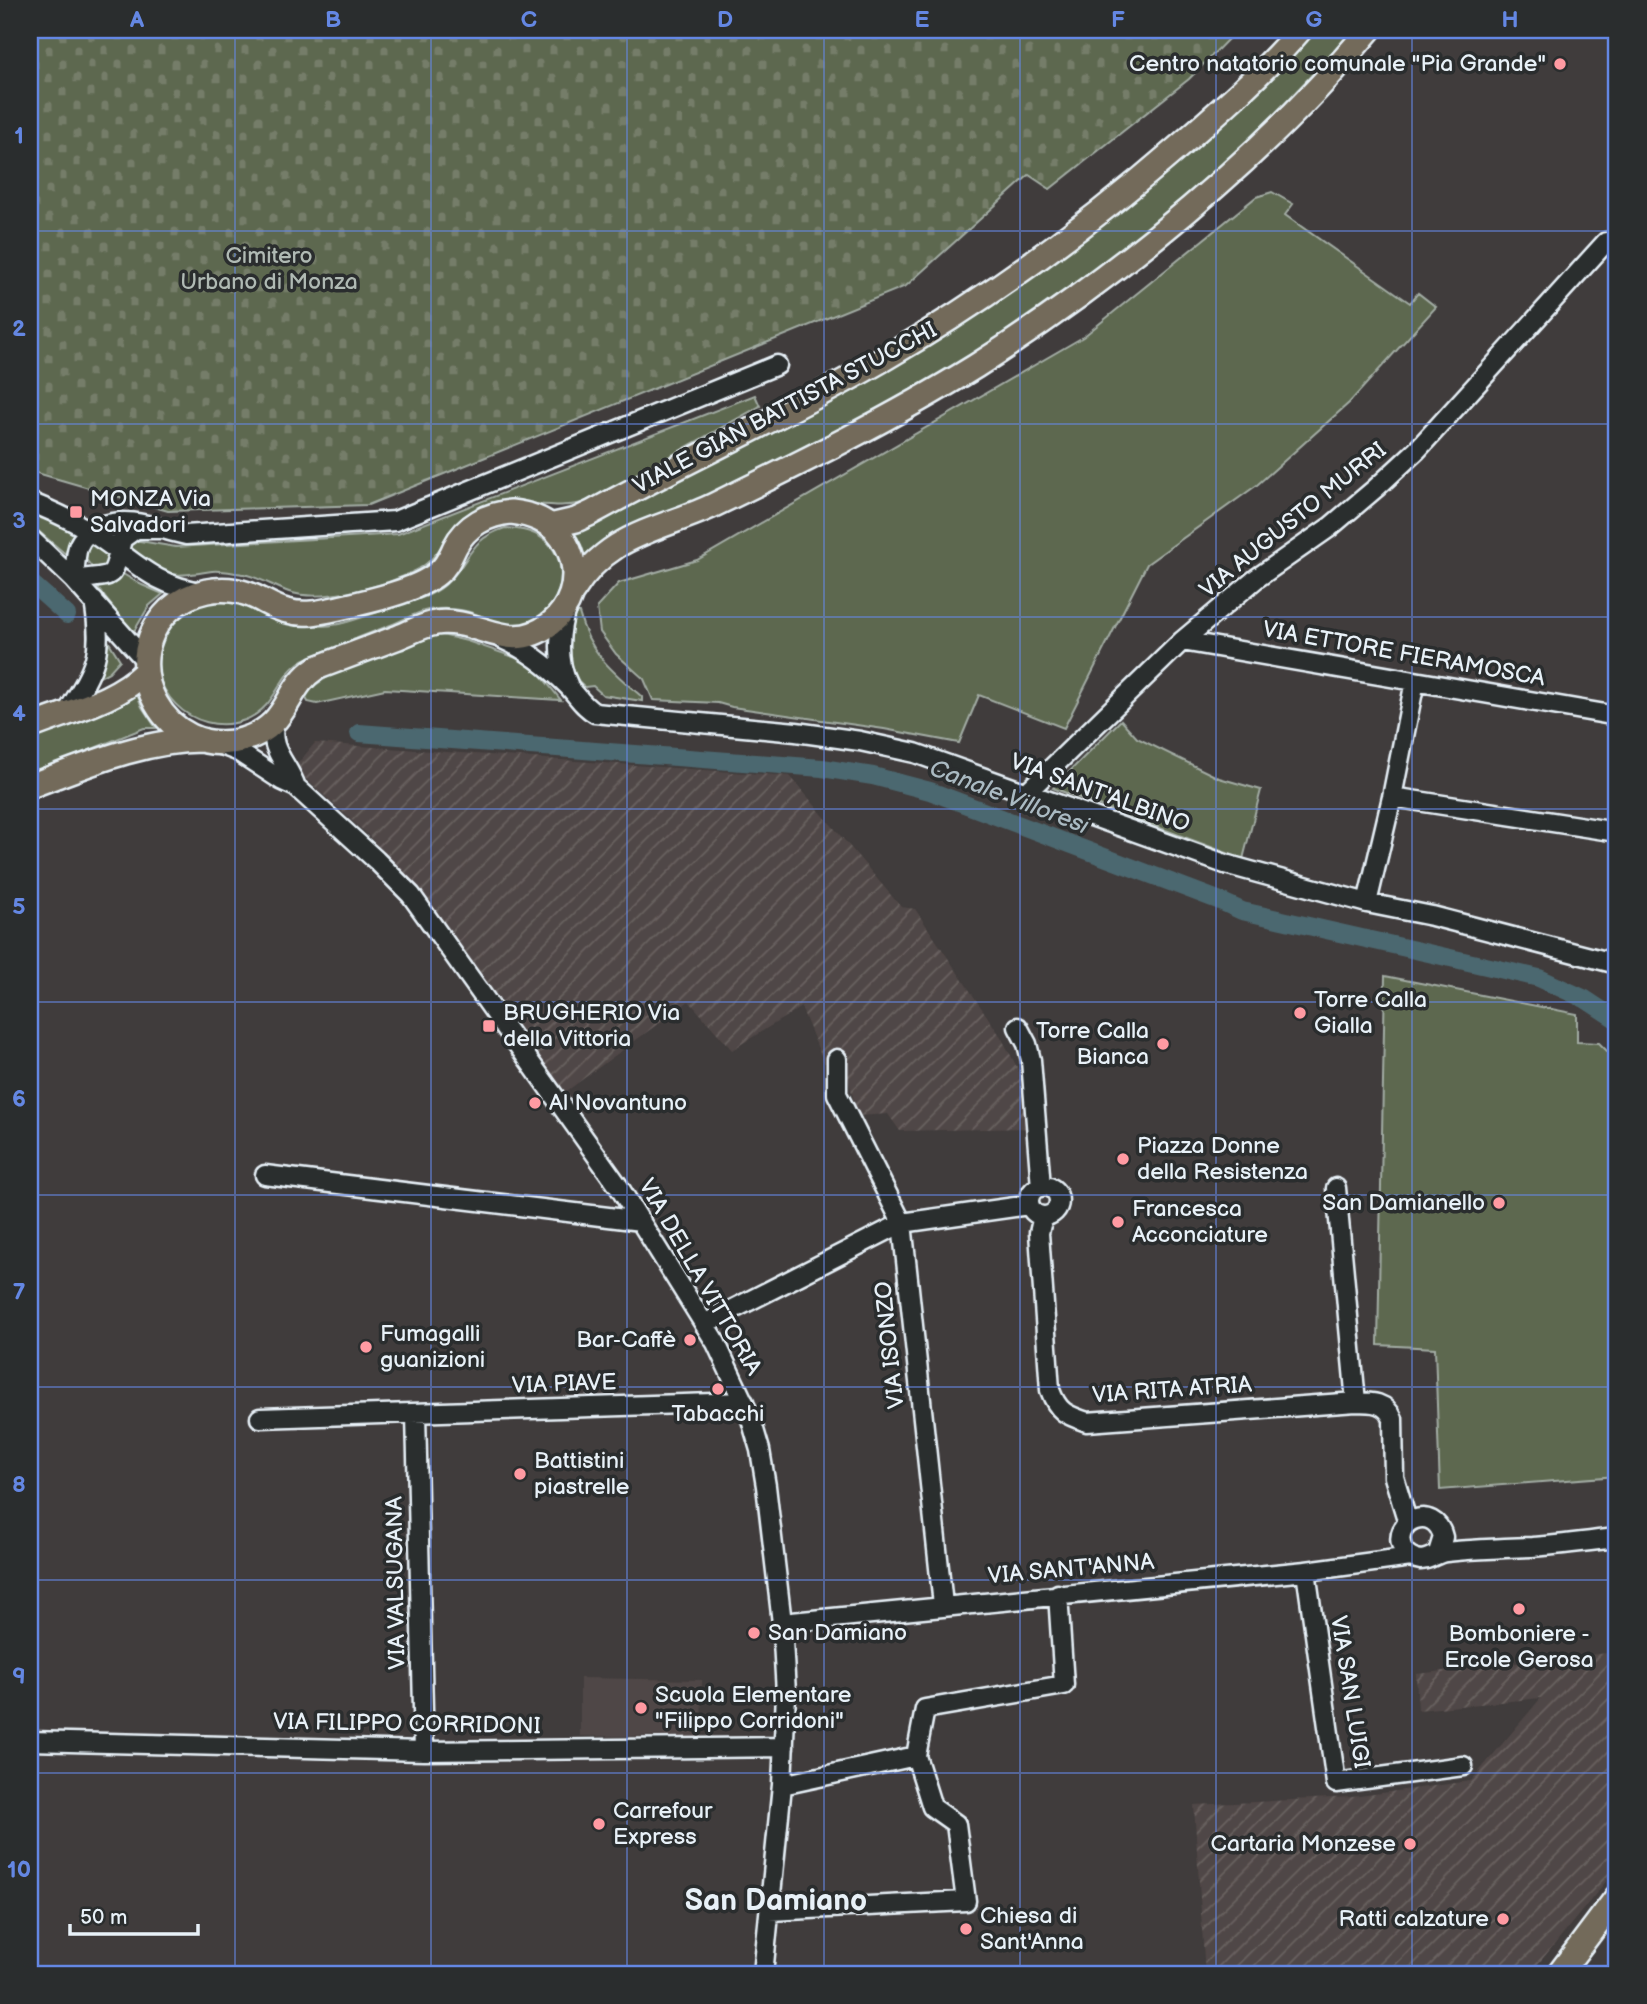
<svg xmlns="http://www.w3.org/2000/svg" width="1647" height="2004" viewBox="0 0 1647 2004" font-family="'Balsamiq Sans',sans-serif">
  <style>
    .built { fill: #504746 }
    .industrial { fill: url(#industrial-furrows) }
    .grass { fill: #5d674f; stroke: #a2aca4; stroke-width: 2 }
    .cemetery { fill: url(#cemetery-stones); stroke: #a2aca4; stroke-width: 2 }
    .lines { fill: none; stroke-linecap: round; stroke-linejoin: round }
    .canal { stroke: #4c6870; stroke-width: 18 }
    .minor-casing { stroke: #e8f1f8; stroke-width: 23 }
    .major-casing { stroke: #e8f1f8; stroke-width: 28 }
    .minor { stroke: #2a2d2e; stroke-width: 18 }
    .major { stroke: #736b5a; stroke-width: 23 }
    .grid { fill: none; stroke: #6487e3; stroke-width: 2; stroke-opacity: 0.55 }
    .poi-dot { fill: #ff9aa2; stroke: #2a2d2e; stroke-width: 2.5 }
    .labels { text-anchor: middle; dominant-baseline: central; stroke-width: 7; stroke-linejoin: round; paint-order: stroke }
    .poi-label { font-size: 23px; fill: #e8f1f8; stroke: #2a2d2e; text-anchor: start }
    .park-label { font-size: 23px; fill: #b0bab4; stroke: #2a2d2e }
    .street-label { font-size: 23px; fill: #e8f1f8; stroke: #2a2d2e }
    .water-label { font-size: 24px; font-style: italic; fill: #aabac2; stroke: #2a2d2e }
    .district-label { font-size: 30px; font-weight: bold; fill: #e8f1f8; stroke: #2a2d2e }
    .neatline { fill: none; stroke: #6487e3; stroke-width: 2.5 }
    .grid-label { font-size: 23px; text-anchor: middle; font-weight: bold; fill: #6487e3 }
  </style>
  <defs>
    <pattern id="industrial-furrows" width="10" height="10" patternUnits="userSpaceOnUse" patternTransform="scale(1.75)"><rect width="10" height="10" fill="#504746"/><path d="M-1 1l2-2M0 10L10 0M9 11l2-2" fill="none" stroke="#696261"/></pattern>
    <pattern id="cemetery-stones" width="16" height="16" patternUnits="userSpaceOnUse" patternTransform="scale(1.75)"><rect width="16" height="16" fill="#5d674f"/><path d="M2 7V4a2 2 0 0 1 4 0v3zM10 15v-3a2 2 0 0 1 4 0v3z" fill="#747d69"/></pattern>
  </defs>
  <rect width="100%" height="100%" fill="#403c3c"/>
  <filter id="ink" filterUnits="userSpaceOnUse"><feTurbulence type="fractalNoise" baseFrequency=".0143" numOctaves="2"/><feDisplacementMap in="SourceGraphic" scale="14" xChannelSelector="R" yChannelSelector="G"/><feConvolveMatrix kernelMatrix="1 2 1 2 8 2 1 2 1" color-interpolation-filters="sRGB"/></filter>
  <g filter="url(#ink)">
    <path class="built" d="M580 1678 702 1680 701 1737 580 1736Z"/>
    <path class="industrial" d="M315 743 790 776 901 907 915 909 1001 1037 1025 1082 1031 1128 900 1131 888 1114 858 1116 844 1063H824L801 1007 732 1050 689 1001 560 1096 439 918 369 836 294 768Z
      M1617 1652V1868L1530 1974H1205L1194 1805 1352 1797 1471 1781 1541 1698 1418 1710 1416 1674Z"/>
    <path class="grass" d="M1308 30H1354L1252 138 1121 251 957 365 785 459 584 555 572 531 940 337Z
      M1272 192 1293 204 1285 215 1410 303 1418 293 1436 307 1349 403 1257 485 1147 564 1064 728 979 695 959 743 884 729 732 707 718 703 653 700 644 679 616 654 600 632 597 607 619 583 697 560 1083 337 1256 197Z
      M755 395 760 406 591 500C557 514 521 495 486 506 447 518 448 553 417 570 387 586 321 603 289 592 273 586 260 578 244 574 234 573 222 570 212 571 197 573 180 577 165 573 149 569 137 557 126 546L134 540 176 547 398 534Z
      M30 512 78 534 68 545 69 557 30 524Z
      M505 528C522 529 536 531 549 544 577 575 552 626 512 626 500 626 492 620 481 616 465 609 445 607 428 610 415 613 401 621 388 626 360 637 332 648 303 660 276 676 279 706 245 720 193 740 139 686 163 635 166 629 168 621 173 617 179 613 186 610 192 606 202 601 210 595 222 594 259 610 297 633 339 624 356 620 374 613 390 608 408 602 430 598 445 585 471 562 467 540 505 528Z
      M92 544C99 546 106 551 111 557L107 569 94 570 82 554 87 545Z
      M123 574 142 585 163 594 149 606 133 633 96 586 111 585Z
      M570 612 579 613C590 654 611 670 642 697V701L603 695 593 686 585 687C562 670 569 638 570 612Z
      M442 635 467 641 531 663 561 700 385 689 317 704 308 702 304 694C341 663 394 643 442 635Z
      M105 636 120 660 109 672 96 679Z
      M134 687 142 707 156 728H144L30 774V740L119 702Z
      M1121 720 1137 738 1219 778 1261 790 1243 859 1053 788Z
      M1385 976 1577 1014V1042L1599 1043 1617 1061V1476L1440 1490 1435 1348 1378 1345Z"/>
    <path class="cemetery" d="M30 30H1237L1189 79 1050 189 1029 175 906 286 368 505 168 511 30 471Z"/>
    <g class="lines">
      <path class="canal" d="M30 582 67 615
        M359 733 822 768 873 776 930 791 1218 900 1242 911 1539 978 1585 999 1617 1020"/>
      <defs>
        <path id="minor" d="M30 502C50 510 71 519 89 531 129 555 152 587 203 592
          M160 529H136L122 539C111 584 117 573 74 580 75 570 75 557 78 547 82 536 91 530 101 526 131 515 157 529 186 535L395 521 777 365
          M30 538 74 580 146 661
          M567 605C559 630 556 660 568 684
          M500 638C526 649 548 666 568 686 577 695 582 706 595 713L796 732 860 741 915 753 1225 864 1367 903 1432 916 1617 964
          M1182 641 1617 716
          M68 711C96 666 103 655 94 601
          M275 721C267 749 288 763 296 787
          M216 743 237 751 281 780 296 787 376 860 411 895 619 1187 716 1343 750 1416 760 1450 766 1486 782 1623 786 1693 782 1785 763 1974
          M1026 793 1182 641 1257 578 1330 527 1376 488 1417 450 1606 242 1617 243
          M1392 797 1617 832
          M1367 903 1392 797 1415 681
          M1018 1027 1027 1044 1031 1060 1041 1187
          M837 1059V1094L902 1223 943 1605
          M265 1175 641 1221
          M1029 1201a15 15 0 1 1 30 0a15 15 0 1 1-30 0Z
          M1336 1188 1356 1402
          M1043 1216 1039 1233 1050 1390C1058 1412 1066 1415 1087 1422L1356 1402C1372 1402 1386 1402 1393 1419L1394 1477 1408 1523
          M704 1324 902 1223 1029 1205
          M416 1414 424 1751
          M260 1418 744 1402
          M1438 1553 1443 1537C1435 1502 1389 1521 1403 1549 1407 1556 1414 1559 1421 1560 1431 1560 1436 1553 1446 1552 1474 1549 1503 1548 1532 1547 1560 1545 1589 1541 1617 1538
          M1306 1571 1336 1783 1463 1766
          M782 1623 1306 1571 1411 1557
          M30 1741 424 1751 784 1747
          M782 1785 916 1756
          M770 1911 966 1901 956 1824 932 1807 916 1756 925 1709 1064 1685 1058 1594"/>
        <path id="major" d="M511 512C531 514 550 521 562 538 574 554 577 575 571 594 567 606 559 617 550 624 509 656 478 617 436 623 423 625 409 633 396 638 369 648 343 658 316 668 284 688 291 726 242 740 166 760 113 665 169 610 190 591 221 584 248 594 262 599 273 608 287 611 305 616 321 612 339 608 366 602 417 591 438 573 447 566 450 557 455 547 466 525 488 514 511 512Z
          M550 526 576 520 591 513C687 460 787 415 882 360 989 298 1089 225 1182 144 1223 108 1265 71 1300 30
          M573 591C584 573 598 558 617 546 646 528 683 520 714 505 803 462 892 418 976 366 1094 291 1221 191 1317 89 1335 70 1352 50 1369 30
          M30 727C69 711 115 702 146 671
          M30 786C84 766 143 740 202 740
          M1559 1974 1617 1897"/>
      </defs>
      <use href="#minor" class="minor-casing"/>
      <use href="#major" class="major-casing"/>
      <use href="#minor" class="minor"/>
      <use href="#major" class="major"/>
    </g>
  </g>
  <path class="grid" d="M235 30V1974M431 30V1974M627 30V1974M824 30V1974M1020 30V1974M1216 30V1974M1412 30V1974M30 231H1617M30 424H1617M30 617H1617M30 809H1617M30 1002H1617M30 1195H1617M30 1387H1617M30 1580H1617M30 1773H1617"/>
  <g class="poi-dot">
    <circle cx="1560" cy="64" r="7"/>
    <rect x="69" y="505" width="14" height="14" rx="3.5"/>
    <circle cx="1300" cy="1013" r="7"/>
    <rect x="482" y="1019" width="14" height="14" rx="3.5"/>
    <circle cx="1163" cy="1044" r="7"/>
    <circle cx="535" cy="1103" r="7"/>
    <circle cx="1123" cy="1159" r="7"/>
    <circle cx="1499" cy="1203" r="7"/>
    <circle cx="1118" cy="1222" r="7"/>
    <circle cx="690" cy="1340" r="7"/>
    <circle cx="366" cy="1347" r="7"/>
    <circle cx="718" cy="1389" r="7"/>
    <circle cx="520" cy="1474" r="7"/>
    <circle cx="1519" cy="1609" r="7"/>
    <circle cx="754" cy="1633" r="7"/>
    <circle cx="641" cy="1708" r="7"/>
    <circle cx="599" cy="1824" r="7"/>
    <circle cx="1410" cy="1844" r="7"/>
    <circle cx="1503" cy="1919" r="7"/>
    <circle cx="966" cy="1929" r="7"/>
  </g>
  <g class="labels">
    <g class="poi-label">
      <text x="1546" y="64" text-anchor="end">Centro natatorio comunale "Pia Grande"</text>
      <text x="90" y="499">MONZA Via<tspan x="90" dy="26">Salvadori</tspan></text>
      <text x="1314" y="1000">Torre Calla<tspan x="1314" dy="26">Gialla</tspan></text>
      <text x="503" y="1013">BRUGHERIO Via<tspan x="503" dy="26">della Vittoria</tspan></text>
      <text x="1149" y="1031" text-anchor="end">Torre Calla<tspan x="1149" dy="26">Bianca</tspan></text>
      <text x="549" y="1103">Al Novantuno</text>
      <text x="1137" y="1146">Piazza Donne<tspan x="1137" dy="26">della Resistenza</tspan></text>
      <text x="1485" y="1203" text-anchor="end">San Damianello</text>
      <text x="1132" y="1209">Francesca<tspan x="1132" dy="26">Acconciature</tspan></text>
      <text x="380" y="1334">Fumagalli<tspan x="380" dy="26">guanizioni</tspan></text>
      <text x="676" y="1340" text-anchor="end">Bar-Caffè</text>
      <text x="718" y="1414" text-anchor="middle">Tabacchi</text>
      <text x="534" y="1461">Battistini<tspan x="534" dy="26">piastrelle</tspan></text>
      <text x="768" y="1633">San Damiano</text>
      <text x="1519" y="1634" text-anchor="middle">Bomboniere -<tspan x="1519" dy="26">Ercole Gerosa</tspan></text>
      <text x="655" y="1695">Scuola Elementare<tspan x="655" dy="26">"Filippo Corridoni"</tspan></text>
      <text x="613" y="1811">Carrefour<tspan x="613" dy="26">Express</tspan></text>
      <text x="1396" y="1844" text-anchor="end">Cartaria Monzese</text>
      <text x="980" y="1916">Chiesa di<tspan x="980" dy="26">Sant'Anna</tspan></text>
      <text x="1489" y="1919" text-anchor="end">Ratti calzature</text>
    </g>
    <g class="park-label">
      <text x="269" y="256">Cimitero<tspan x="269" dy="26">Urbano di Monza</tspan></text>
    </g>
    <g class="street-label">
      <text transform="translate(785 408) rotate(-28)">VIALE GIAN BATTISTA STUCCHI</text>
      <text transform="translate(1293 520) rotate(-39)">VIA AUGUSTO MURRI</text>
      <text transform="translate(1404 654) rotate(10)">VIA ETTORE FIERAMOSCA</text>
      <text transform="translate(1100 793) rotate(20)">VIA SANT'ALBINO</text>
      <text transform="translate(700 1277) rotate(60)">VIA DELLA VITTORIA</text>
      <text transform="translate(890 1345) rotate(-96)">VIA ISONZO</text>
      <text transform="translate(564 1384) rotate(-2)">VIA PIAVE</text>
      <text transform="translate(1172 1390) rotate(-4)">VIA RITA ATRIA</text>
      <text transform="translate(1071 1569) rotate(-5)">VIA SANT'ANNA</text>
      <text transform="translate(396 1583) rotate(-91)">VIA VALSUGANA</text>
      <text transform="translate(1350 1692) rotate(81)">VIA SAN LUIGI</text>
      <text transform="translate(407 1724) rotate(1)">VIA FILIPPO CORRIDONI</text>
    </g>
    <g class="water-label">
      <text transform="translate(1009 797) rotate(21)">Canale Villoresi</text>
    </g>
    <g class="district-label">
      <text x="776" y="1901">San Damiano</text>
    </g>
  </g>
  <rect width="1647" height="2004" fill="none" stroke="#2a2d2e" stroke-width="77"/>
  <path d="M70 1924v10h128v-10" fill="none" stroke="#e8f1f8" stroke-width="3.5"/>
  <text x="80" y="1924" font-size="21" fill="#e8f1f8" stroke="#2a2d2e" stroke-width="5" paint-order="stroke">50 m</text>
  <rect x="38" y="38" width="1570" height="1928" class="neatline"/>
  <g class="grid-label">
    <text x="137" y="27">A</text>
    <text x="333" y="27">B</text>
    <text x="529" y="27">C</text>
    <text x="725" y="27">D</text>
    <text x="922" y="27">E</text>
    <text x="1118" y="27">F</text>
    <text x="1314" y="27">G</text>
    <text x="1510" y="27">H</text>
    <text x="19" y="143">1</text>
    <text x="19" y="336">2</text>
    <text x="19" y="528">3</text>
    <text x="19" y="721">4</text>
    <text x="19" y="914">5</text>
    <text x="19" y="1106">6</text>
    <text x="19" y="1299">7</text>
    <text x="19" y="1492">8</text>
    <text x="19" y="1684">9</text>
    <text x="19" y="1877">10</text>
  </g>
</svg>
